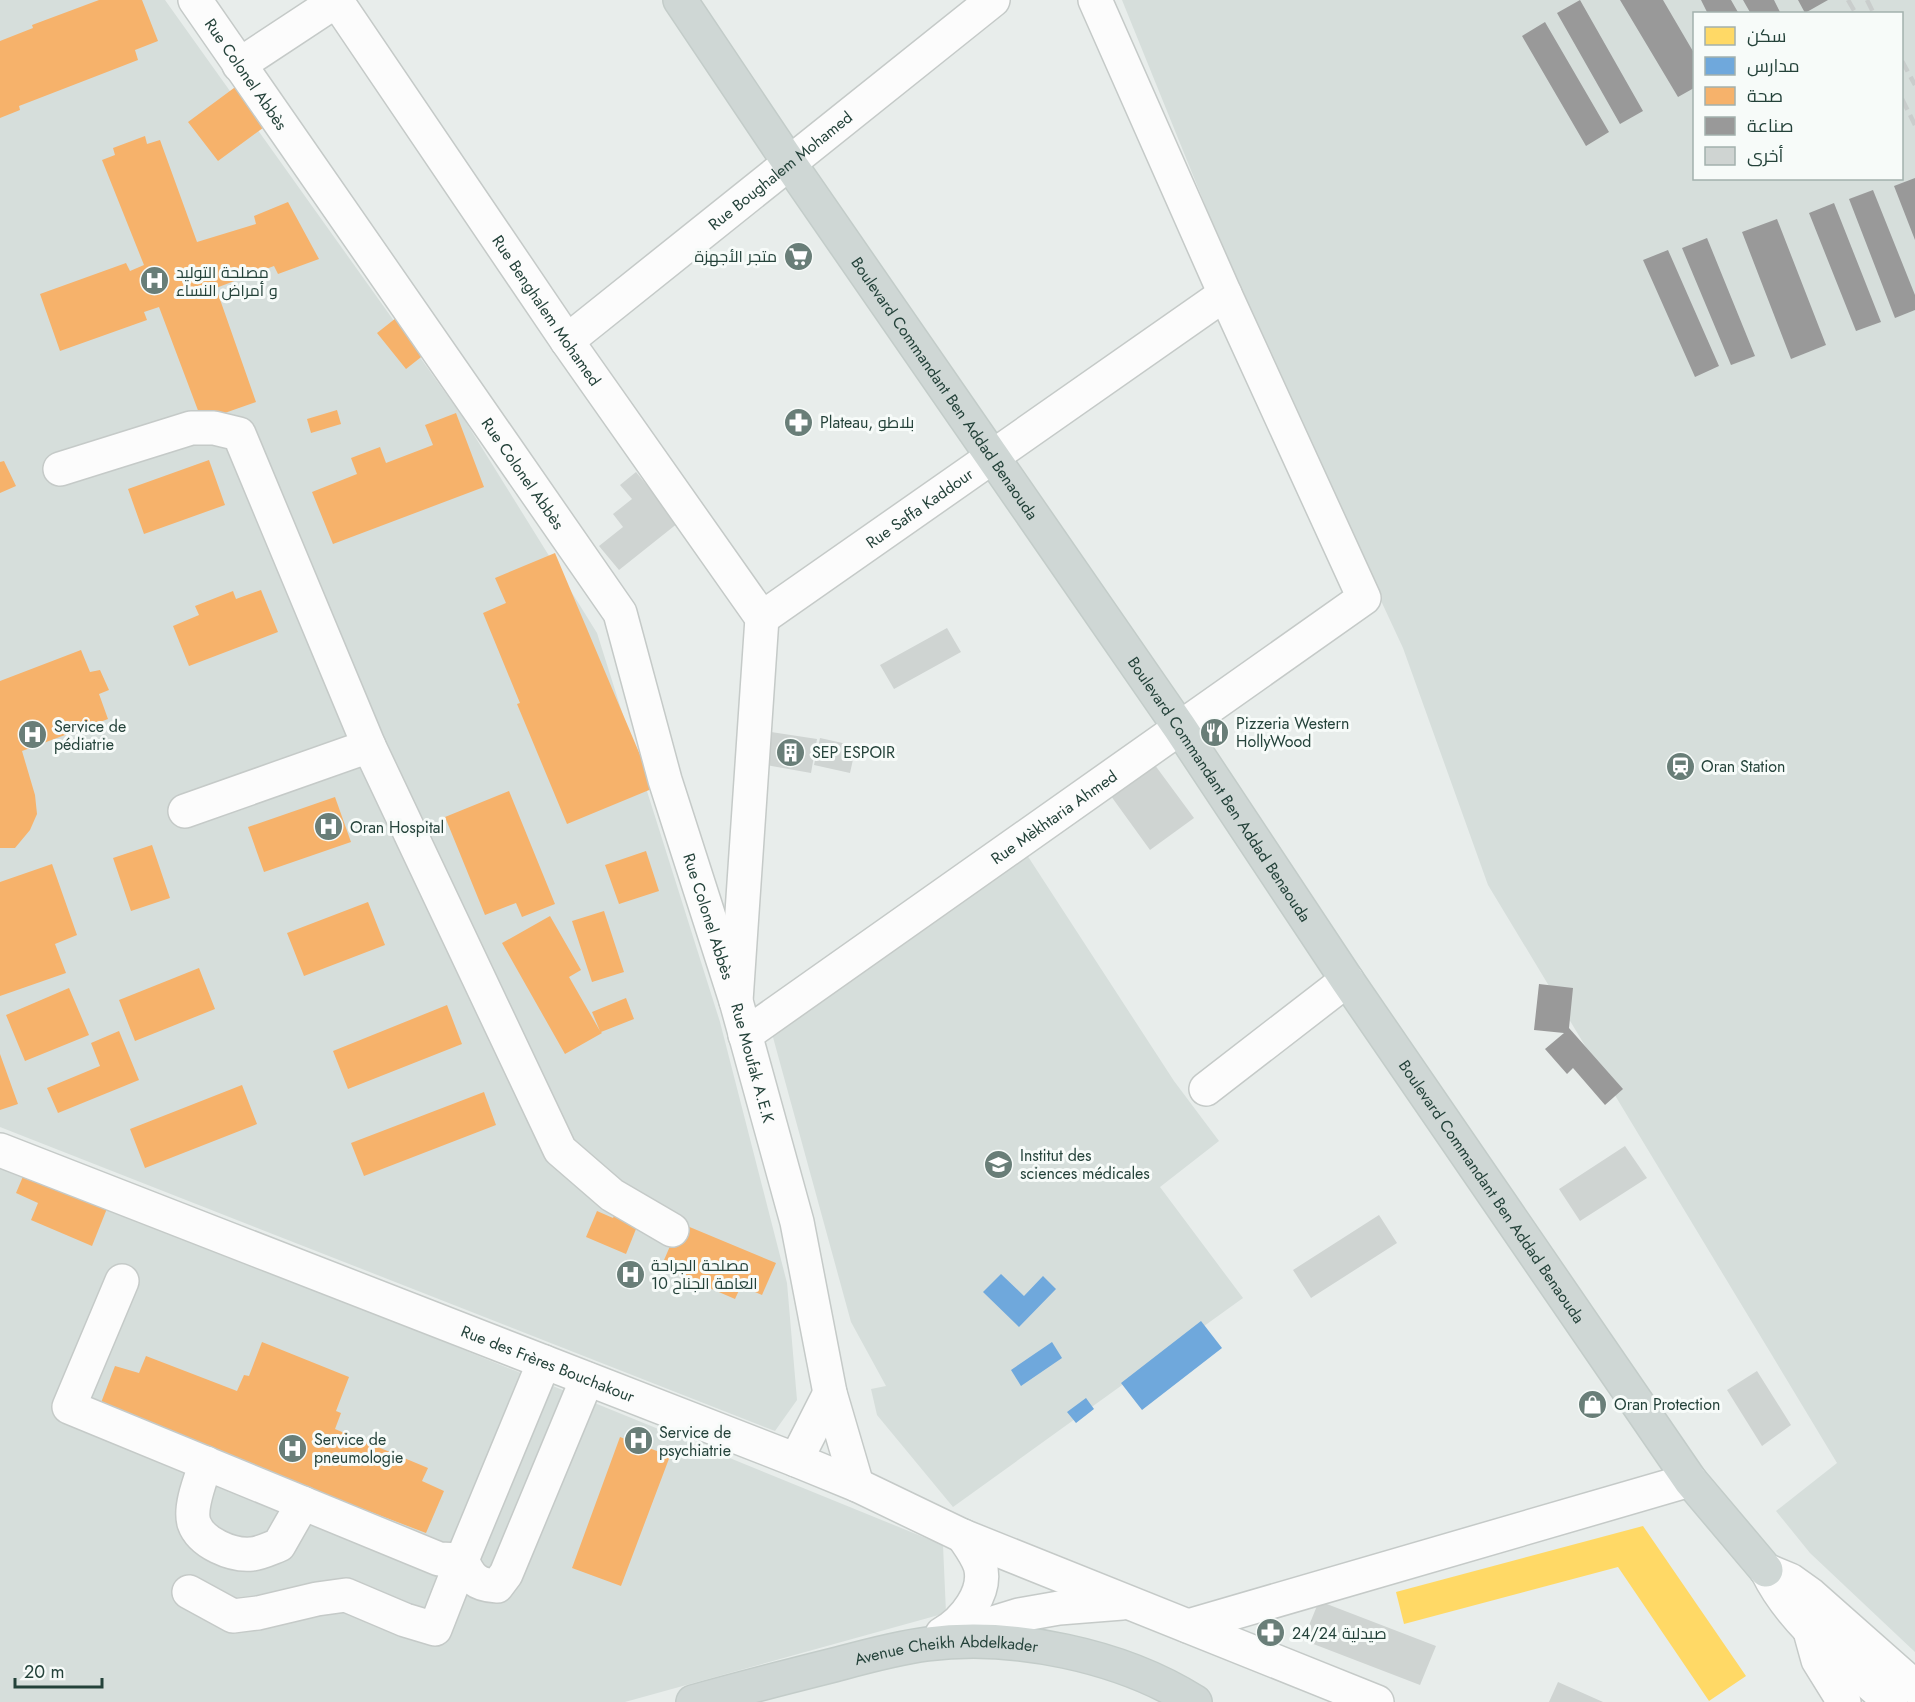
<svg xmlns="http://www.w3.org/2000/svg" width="1915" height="1702" viewBox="0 0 1915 1702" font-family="Jost,Cairo,sans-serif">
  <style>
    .built { fill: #d6dedb; fill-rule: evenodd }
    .homes { fill: #ffd966 }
    .schools { fill: #6fa8dc }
    .health { fill: #f6b26b }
    .industry { fill: #999 }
    .building { fill: #cfd4d2 }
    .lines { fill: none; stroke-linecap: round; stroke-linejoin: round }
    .minor-casing { stroke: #c5cac8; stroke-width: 36 }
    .major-casing { stroke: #c3ccc9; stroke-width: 36 }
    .minor { stroke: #fcfcfc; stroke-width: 33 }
    .major { stroke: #cfd7d5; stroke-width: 33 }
    .rail { stroke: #c9cdcc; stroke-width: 4.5; stroke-dasharray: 12 6; stroke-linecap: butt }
    .labels { text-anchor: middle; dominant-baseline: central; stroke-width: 6; stroke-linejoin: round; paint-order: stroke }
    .street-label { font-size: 16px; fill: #24423a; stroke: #f7fbf9 }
    .poi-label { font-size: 16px; fill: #24423a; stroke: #f7fbf9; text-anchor: start }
  </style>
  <rect width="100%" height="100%" fill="#e8edeb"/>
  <path class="built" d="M0 0H165L464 419 597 633 720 1022 787 1283 797 1400 775 1431 0 1127Z
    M1122 0H1915V1652L1810 1553 1776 1511 1837 1463 1488 885 1403 648 1261 343ZM1694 14H1902V178H1694Z
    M1027 855 1174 1081 1219 1141 1160 1187 1243 1298 953 1507 877 1415 871 1389 886 1386 851 1322 771 1030Z
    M0 1161 943 1545 946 1613 625 1702H0Z"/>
  <path class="homes" d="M1643 1526 1746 1676 1709 1701 1618 1567 1404 1624 1396 1592Z"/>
  <path class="schools" d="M1001 1274 1024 1296 1043 1276 1056 1289 1019 1327 983 1292Z
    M1201 1321 1222 1348 1142 1410 1121 1383Z
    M1052 1342 1062 1358 1021 1386 1011 1370Z
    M1086 1398 1094 1409 1076 1423 1067 1412Z"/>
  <path class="health" d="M99 0H142L158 41 135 50 138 60 19 106 20 110 0 118V41L33 28 32 25Z
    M238 85 267 125 218 161 188 122Z
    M145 136 147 144 160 140 197 242 256 224 254 216 288 202 319 259 278 274 274 266 216 288 256 402 202 421 159 307 144 312 147 320 60 351 40 294 126 263 130 271 144 265 102 160 115 155 113 148Z
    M396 318 425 354 406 369 377 333Z
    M337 410 341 424 311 433 307 419Z
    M456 413 484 487 333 544 312 492 357 474 351 458 380 447 386 463 433 445 425 425Z
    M209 460 225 505 144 534 128 489Z
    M4 461 16 486 0 493V462Z
    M555 553 654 788 567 824 517 704 520 703 483 613 506 603 495 578Z
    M261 590 278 632 189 666 173 626 199 615 195 606 233 591 236 599Z
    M81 650 90 672 100 670 109 690 99 694 108 719 22 751 35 795 37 814 30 830 15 848H0V681Z
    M509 791 555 904 522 917 516 903 485 915 445 817Z
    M335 797 351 842 264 872 248 827Z
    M152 845 170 898 131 911 113 858Z
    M646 851 659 891 619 904 605 865Z
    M52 864 77 935 55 944 66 973 0 996V882Z
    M368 902 385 945 304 976 287 933Z
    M604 911 624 972 592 982 572 921Z
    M550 916 581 970 569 977 600 1031 592 1012 626 998 634 1019 601 1032 602 1033 565 1054 502 943Z
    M199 968 215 1009 135 1041 119 1000Z
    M69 988 89 1035 25 1061 6 1015Z
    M447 1005 462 1044 348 1089 333 1051Z
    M119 1031 139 1080 58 1113 47 1088 100 1066 91 1043Z
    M0 1054 18 1104 0 1110Z
    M242 1085 257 1124 145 1168 130 1129Z
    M484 1092 496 1125 364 1176 351 1143Z
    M27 1167 110 1201 92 1246 31 1220 38 1203 16 1193Z
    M619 1205 642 1214 626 1254 586 1237 597 1211 613 1218Z
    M680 1223 776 1263 762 1295 741 1286 735 1299 661 1267Z
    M262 1342 349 1377 336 1411 341 1413 335 1429 428 1468 422 1481 444 1491 426 1533 99 1408 115 1366 139 1373 146 1356 237 1391 244 1375 249 1376Z
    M620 1437 670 1456 621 1586 572 1568Z"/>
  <path class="industry" d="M1580 0 1643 111 1620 124 1557 13Z
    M1620 0H1663L1694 53V88L1678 97Z
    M1701 0H1731L1739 14H1708Z
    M1743 0H1774L1781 14H1751Z
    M1798 0H1828L1805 13Z
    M1545 22 1609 132 1586 146 1522 36Z
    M1915 178V240L1894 186Z
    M1873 190 1915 295V310L1895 318 1849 199Z
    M1834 203 1881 322 1856 331 1809 213Z
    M1777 219 1826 345 1791 359 1742 232Z
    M1707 238 1755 356 1731 365 1682 248Z
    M1668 250 1719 366 1695 377 1643 260Z
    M1539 984 1573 988 1569 1028 1623 1089 1605 1105 1573 1068 1567 1074 1545 1049 1564 1033 1534 1030Z"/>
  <path class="building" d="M636 472 678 523 619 570 599 546 623 527 613 514 632 499 620 485Z
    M947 628 961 652 894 689 880 665Z
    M771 732 817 739 811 773 766 765Z
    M820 738 856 746 850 773 814 765Z
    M1146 753 1194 818 1150 850 1103 785Z
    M1625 1146 1647 1178 1580 1221 1559 1189Z
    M1379 1215 1397 1243 1311 1298 1293 1270Z
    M1757 1371 1791 1425 1762 1446 1727 1390Z
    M1319 1601 1436 1646 1420 1685 1303 1640Z
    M1558 1682 1603 1702H1549Z"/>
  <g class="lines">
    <defs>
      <g id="minor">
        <path id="s1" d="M195 0 620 613 665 780 736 1001"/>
        <path id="s2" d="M336 0 567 341 762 618"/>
        <path d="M239 65 336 1"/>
        <path id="s3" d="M567 341 993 0"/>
        <path d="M60 469 191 428H214L239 434 369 746"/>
        <path id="s4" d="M762 618 736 1001 797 1222 830 1393 857 1485"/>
        <path id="s5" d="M762 618 1225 294"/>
        <path d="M185 811 369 746 560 1150 612 1195 672 1230"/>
        <path id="s6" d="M745 1035 1364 598 1225 294 1095 0"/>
        <path d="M1206 1089 1347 980"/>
        <path id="s7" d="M0 1150 796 1460 857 1485 963 1536 1377 1702"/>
        <path d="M122 1281 69 1407 439 1559 462 1560 435 1629 405 1620 346 1595 317 1599 258 1613 233 1616 189 1592"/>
        <path d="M544 1362 462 1560C470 1578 476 1585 497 1586L506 1574 587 1379"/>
        <path d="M796 1460 830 1393"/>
        <path d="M206 1463C201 1478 189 1507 194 1523 201 1543 232 1556 252 1554 261 1553 271 1548 279 1545L303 1503"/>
        <path d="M1766 1570 1790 1580 1811 1595 1915 1687"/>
        <path d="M1767 1571C1793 1625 1847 1663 1891 1702"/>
        <path d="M1188 1626 1690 1480"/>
        <path d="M1810 1631 1818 1660 1844 1702"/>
        <path d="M942 1634C964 1622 988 1592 980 1565 976 1554 969 1545 963 1536"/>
        <path d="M941 1639 1019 1615 1059 1608 1122 1603"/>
      </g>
      <g id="major">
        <path id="s8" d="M680 0 790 164 1180 728 1347 980 1690 1480 1766 1570"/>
        <path id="s9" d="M693 1702C739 1689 786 1677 834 1665 864 1657 896 1648 927 1644 1013 1633 1121 1655 1195 1702"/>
      </g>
    </defs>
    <use href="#minor" class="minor-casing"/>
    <use href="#major" class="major-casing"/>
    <use href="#minor" class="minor"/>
    <use href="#major" class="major"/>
    <path class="rail" d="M1848 0 1856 14
      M1867 0 1874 14
      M1902 61 1915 85
      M1902 99 1915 125"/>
  </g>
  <defs>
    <symbol id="supermarket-disc" viewBox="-11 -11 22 22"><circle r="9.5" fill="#697e78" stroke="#f7fbf9"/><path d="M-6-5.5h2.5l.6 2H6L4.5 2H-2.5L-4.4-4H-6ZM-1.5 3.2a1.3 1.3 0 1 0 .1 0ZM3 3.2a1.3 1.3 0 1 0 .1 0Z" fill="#fff"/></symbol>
    <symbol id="hospital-disc" viewBox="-11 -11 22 22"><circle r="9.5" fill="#697e78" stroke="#f7fbf9"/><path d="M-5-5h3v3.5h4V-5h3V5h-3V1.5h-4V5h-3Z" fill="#fff"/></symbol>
    <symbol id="pharmacy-disc" viewBox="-11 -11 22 22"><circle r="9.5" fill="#697e78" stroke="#f7fbf9"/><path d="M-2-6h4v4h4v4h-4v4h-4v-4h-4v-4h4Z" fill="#fff"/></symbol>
    <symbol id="restaurant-disc" viewBox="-11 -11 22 22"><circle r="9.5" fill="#697e78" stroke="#f7fbf9"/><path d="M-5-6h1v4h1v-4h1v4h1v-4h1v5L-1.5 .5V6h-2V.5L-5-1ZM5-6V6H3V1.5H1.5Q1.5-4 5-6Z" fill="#fff"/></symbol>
    <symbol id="building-disc" viewBox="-11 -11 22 22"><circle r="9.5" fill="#697e78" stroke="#f7fbf9"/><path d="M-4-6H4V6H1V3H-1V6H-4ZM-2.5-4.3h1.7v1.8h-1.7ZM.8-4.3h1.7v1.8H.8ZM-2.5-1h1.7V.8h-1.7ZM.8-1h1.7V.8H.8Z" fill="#fff"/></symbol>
    <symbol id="station-disc" viewBox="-11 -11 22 22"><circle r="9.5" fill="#697e78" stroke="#f7fbf9"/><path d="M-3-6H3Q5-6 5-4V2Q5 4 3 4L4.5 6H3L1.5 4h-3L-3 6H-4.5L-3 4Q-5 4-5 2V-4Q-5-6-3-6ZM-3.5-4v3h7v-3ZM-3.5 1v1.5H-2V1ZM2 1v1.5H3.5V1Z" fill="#fff"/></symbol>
    <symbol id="university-disc" viewBox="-11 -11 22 22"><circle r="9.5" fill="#697e78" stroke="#f7fbf9"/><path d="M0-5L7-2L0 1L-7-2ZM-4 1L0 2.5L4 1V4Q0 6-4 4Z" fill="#fff"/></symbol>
    <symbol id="shop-disc" viewBox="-11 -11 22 22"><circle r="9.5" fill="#697e78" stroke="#f7fbf9"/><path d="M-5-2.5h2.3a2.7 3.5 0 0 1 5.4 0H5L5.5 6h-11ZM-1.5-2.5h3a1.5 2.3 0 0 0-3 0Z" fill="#fff"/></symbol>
  </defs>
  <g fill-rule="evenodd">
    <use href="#supermarket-disc" x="782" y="240" width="33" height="33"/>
    <use href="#hospital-disc" x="138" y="264" width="33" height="33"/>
    <use href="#pharmacy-disc" x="782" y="406" width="33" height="33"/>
    <use href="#restaurant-disc" x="1198" y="716" width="33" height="33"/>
    <use href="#hospital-disc" x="16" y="718" width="33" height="33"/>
    <use href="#building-disc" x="774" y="736" width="33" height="33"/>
    <use href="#station-disc" x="1664" y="750" width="33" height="33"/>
    <use href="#hospital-disc" x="312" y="810" width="33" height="33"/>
    <use href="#university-disc" x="982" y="1148" width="33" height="33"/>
    <use href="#hospital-disc" x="614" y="1258" width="33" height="33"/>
    <use href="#shop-disc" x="1576" y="1388" width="33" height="33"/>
    <use href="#hospital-disc" x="622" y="1424" width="33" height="33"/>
    <use href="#hospital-disc" x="276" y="1432" width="33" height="33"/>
    <use href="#pharmacy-disc" x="1254" y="1616" width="33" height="33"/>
  </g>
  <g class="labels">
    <g class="street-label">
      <text stroke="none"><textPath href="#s1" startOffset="90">Rue Colonel Abbès</textPath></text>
      <text stroke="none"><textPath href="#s3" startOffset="273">Rue Boughalem Mohamed</textPath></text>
      <text stroke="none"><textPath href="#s2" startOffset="375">Rue Benghalem Mohamed</textPath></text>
      <text stroke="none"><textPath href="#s8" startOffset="470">Boulevard Commandant Ben Addad Benaouda</textPath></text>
      <text stroke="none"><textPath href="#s1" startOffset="576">Rue Colonel Abbès</textPath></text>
      <text stroke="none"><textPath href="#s5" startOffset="192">Rue Saffa Kaddour</textPath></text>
      <text stroke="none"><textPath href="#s8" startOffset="956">Boulevard Commandant Ben Addad Benaouda</textPath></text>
      <text stroke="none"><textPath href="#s6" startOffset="378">Rue Mèkhtaria Ahmed</textPath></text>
      <text stroke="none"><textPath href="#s1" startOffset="1062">Rue Colonel Abbès</textPath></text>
      <text stroke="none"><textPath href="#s4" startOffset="448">Rue Moufak A.E.K</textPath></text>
      <text stroke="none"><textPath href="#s8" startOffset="1442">Boulevard Commandant Ben Addad Benaouda</textPath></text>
      <text stroke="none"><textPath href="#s7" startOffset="588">Rue des Frères Bouchakour</textPath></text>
      <text stroke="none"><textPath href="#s9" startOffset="260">Avenue Cheikh Abdelkader</textPath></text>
    </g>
    <g class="poi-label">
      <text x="777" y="256" text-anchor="end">متجر الأجهزة</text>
      <text x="176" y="272">مصلحة التوليد<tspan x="176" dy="18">و أمراض النساء</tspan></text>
      <text x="820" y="422">Plateau, بلاطو</text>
      <text x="1236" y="723">Pizzeria Western<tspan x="1236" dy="18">HollyWood</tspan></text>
      <text x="54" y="726">Service de<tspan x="54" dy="18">pédiatrie</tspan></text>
      <text x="812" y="752">SEP ESPOIR</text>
      <text x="1701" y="766">Oran Station</text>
      <text x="350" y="827">Oran Hospital</text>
      <text x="1020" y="1155">Institut des<tspan x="1020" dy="18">sciences médicales</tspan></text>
      <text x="651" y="1265">مصلحة الجراحة<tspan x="651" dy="18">العامة الجناح 10</tspan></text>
      <text x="1614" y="1404">Oran Protection</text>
      <text x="659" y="1432">Service de<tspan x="659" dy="18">psychiatrie</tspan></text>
      <text x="314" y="1439">Service de<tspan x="314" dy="18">pneumologie</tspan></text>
      <text x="1292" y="1633">صيدلية 24/24</text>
    </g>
  </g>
  <rect x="1693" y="12" width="210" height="168" fill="#f7fbf9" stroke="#a3b1ad" stroke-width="1.5"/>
  <rect x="1705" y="27" width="30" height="18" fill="#ffd966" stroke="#a3b1ad" stroke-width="1.5"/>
  <text x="1747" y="42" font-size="18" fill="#24423a">سكن</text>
  <rect x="1705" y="57" width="30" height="18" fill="#6fa8dc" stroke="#a3b1ad" stroke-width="1.5"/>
  <text x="1747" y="72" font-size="18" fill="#24423a">مدارس</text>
  <rect x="1705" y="87" width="30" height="18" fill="#f6b26b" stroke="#a3b1ad" stroke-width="1.5"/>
  <text x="1747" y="102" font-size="18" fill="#24423a">صحة</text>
  <rect x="1705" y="117" width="30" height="18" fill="#999999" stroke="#a3b1ad" stroke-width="1.5"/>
  <text x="1747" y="132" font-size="18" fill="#24423a">صناعة</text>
  <rect x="1705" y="147" width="30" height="18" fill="#cfd4d2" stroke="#a3b1ad" stroke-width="1.5"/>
  <text x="1747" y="162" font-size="18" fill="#24423a">أخرى</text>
  <path d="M15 1678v9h87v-9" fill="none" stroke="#24423a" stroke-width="3"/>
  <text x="24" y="1678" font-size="18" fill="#24423a" stroke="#f7fbf9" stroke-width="4.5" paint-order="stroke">20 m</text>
</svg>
